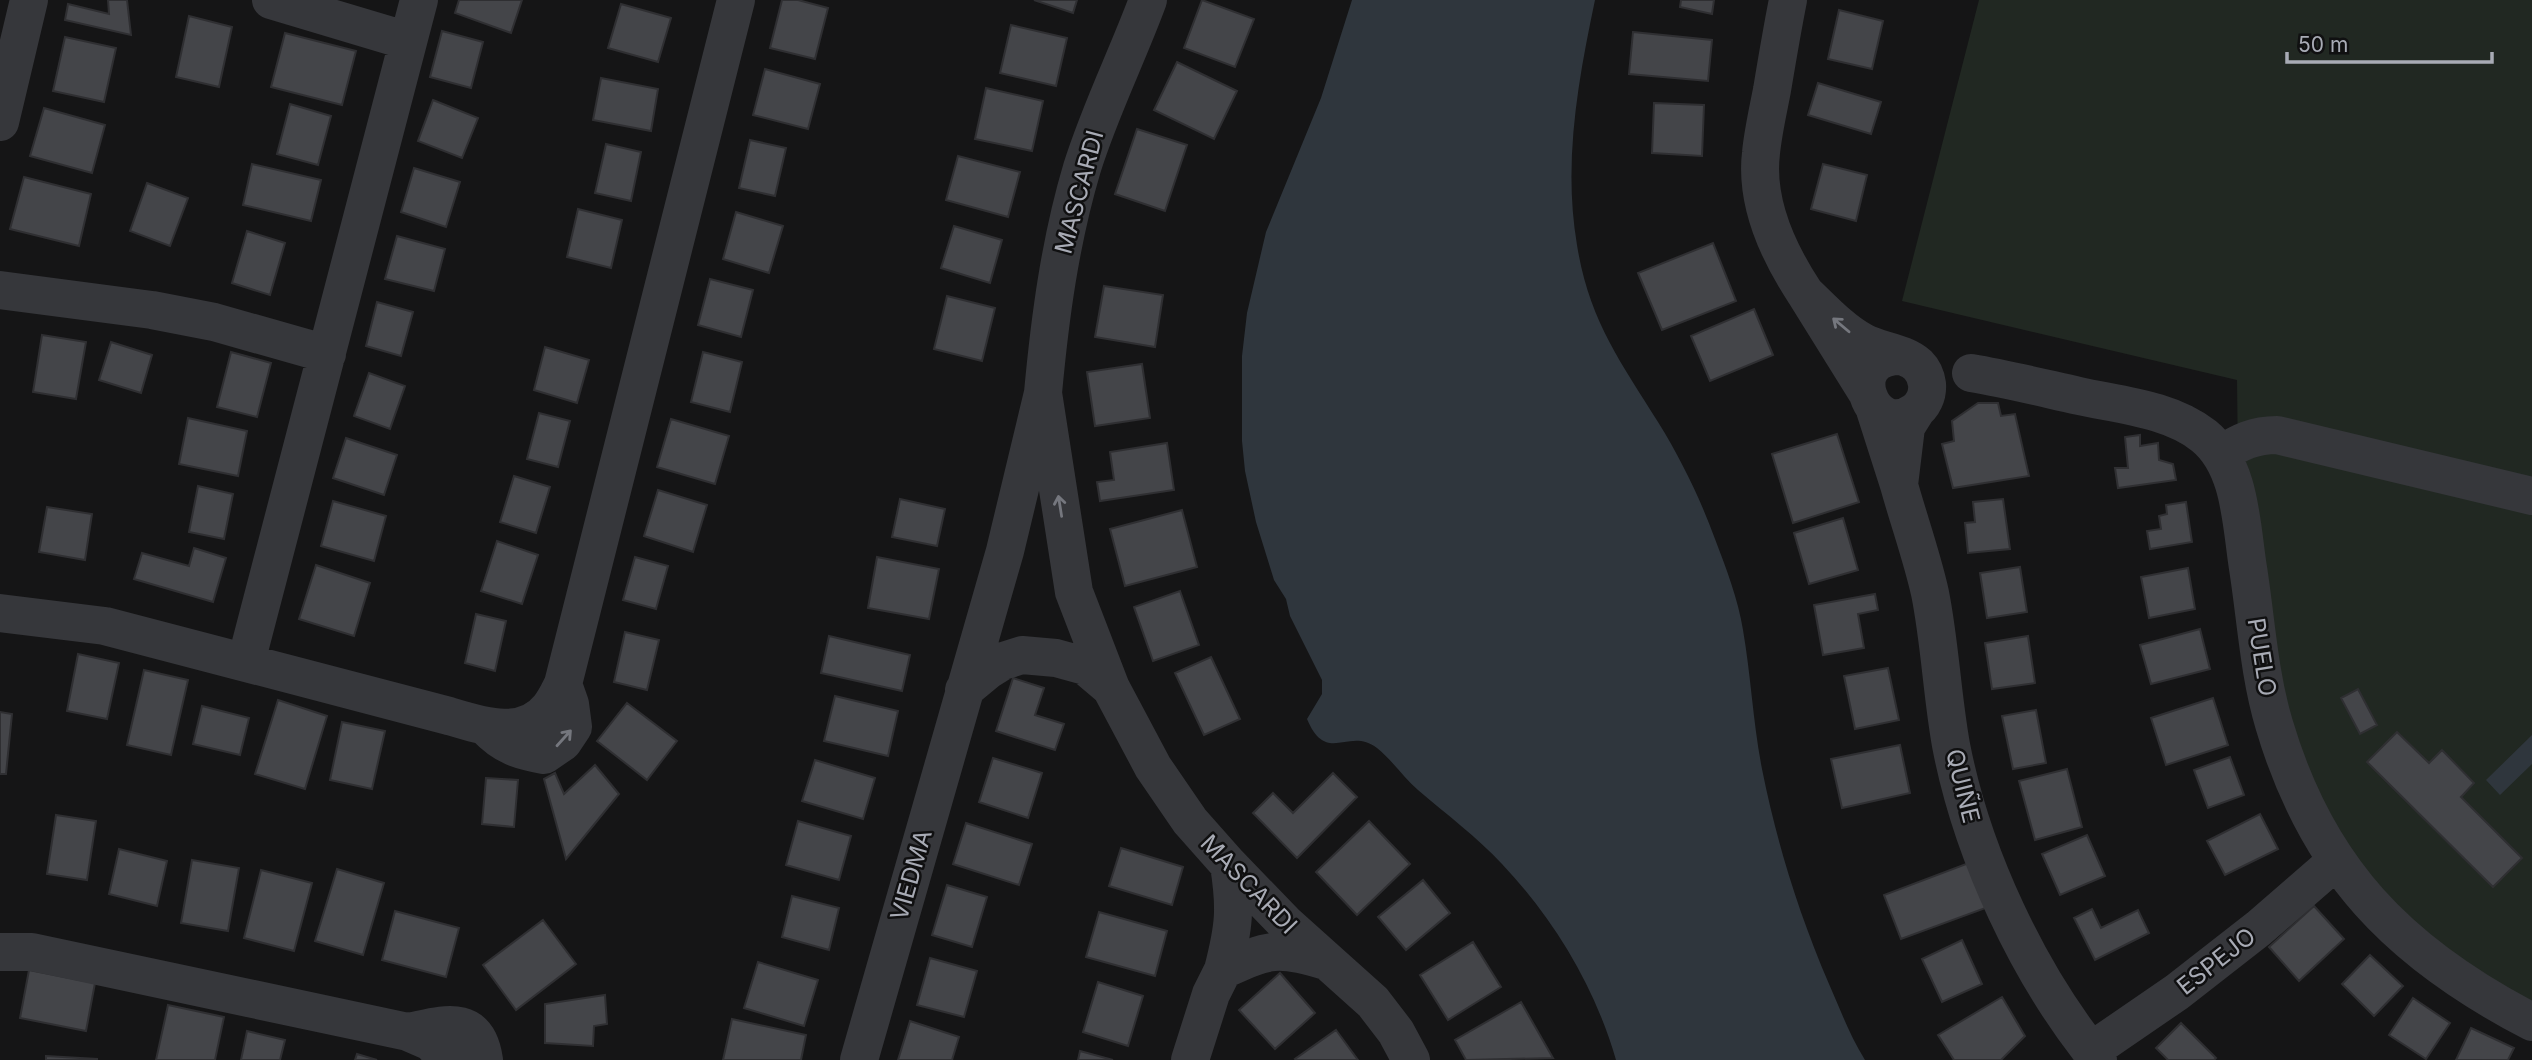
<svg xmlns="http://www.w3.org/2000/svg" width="2532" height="1060" viewBox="0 0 2532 1060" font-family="Inter,sans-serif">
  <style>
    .green { fill: #212822 }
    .water { fill: #2f363d }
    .building { fill: #444549; stroke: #2f2f32; stroke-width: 2 }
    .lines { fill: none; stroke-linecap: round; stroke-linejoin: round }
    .minor { stroke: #36373b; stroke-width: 38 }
    .oneway { stroke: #75777e }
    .labels { text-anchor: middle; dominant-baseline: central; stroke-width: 5; stroke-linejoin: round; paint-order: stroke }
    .street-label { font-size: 24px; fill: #a8abb5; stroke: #101011 }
  </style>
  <rect width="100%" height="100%" fill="#151516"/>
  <path class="green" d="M1979 0H2532V1008L2410 932 2318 807 2285 726 2238 463 2237 380 1902 301Z"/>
  <path class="water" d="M1352 0H1595C1578 81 1563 163 1577 245 1589 320 1620 361 1658 422 1681 459 1700 498 1715 539 1726 568 1738 599 1743 630 1751 676 1753 723 1762 769 1777 844 1799 914 1829 984 1840 1009 1850 1036 1865 1060H1616C1595 987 1554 919 1502 864 1477 837 1446 814 1418 790 1404 778 1391 759 1377 748 1348 726 1327 766 1307 719L1322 694V680L1290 616 1286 599 1274 580 1256 522 1245 471 1242 441V356L1247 313 1266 232 1321 98Z
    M2532 735V764L2500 795 2486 780Z"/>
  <path class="building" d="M108 0H127L131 35 65 20 68 4 109 14Z
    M459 0H522L511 33 455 13Z
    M782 0H798L828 8 815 59 770 48Z
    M1034 0H1077L1073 13Z
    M1202 0 1254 19 1235 67 1184 48Z
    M1681 0H1714L1712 14 1680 7Z
    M621 4 671 18 658 62 608 48Z
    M1839 10 1883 21 1872 69 1828 59Z
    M189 16 232 27 219 87 176 77Z
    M1011 25 1067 38 1056 86 1000 73Z
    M442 31 483 42 471 88 430 77Z
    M1633 32 1712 40 1708 81 1629 74Z
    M285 33 356 51 342 105 271 87Z
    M65 37 116 48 104 102 53 91Z
    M1177 62 1237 91 1214 139 1154 110Z
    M765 69 820 84 808 129 753 115Z
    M601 78 658 89 651 131 593 120Z
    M1818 83 1881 102 1871 134 1808 115Z
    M986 88 1043 101 1032 151 975 139Z
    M433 100 478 118 462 158 418 141Z
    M1654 103 1704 105 1702 156 1652 153Z
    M290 104 331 116 318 165 277 154Z
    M44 108 105 125 92 173 30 156Z
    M1137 129 1187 145 1165 211 1115 194Z
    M750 140 786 148 775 196 739 188Z
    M606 144 641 152 631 201 595 193Z
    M958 156 1020 172 1008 217 946 200Z
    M252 164 321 180 311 221 243 205Z
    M1823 164 1867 175 1856 221 1811 209Z
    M414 168 460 182 446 227 401 212Z
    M24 177 91 194 79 246 10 229Z
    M147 183 188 198 170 246 130 231Z
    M578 209 622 220 611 268 567 257Z
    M736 212 783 226 769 273 723 259Z
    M954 226 1002 240 990 283 941 268Z
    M247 231 285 243 270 295 232 283Z
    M397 236 445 249 434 291 385 279Z
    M1713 243 1736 301 1662 330 1638 273Z
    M710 279 753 290 741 337 698 325Z
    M1104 286 1163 295 1155 347 1095 337Z
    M947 296 995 308 982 361 934 349Z
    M377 302 413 312 401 356 366 346Z
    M1754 309 1773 355 1710 381 1691 336Z
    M42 335 86 342 76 399 33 392Z
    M111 342 152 355 141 393 99 380Z
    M545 347 589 360 577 403 534 390Z
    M231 352 271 363 257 417 217 407Z
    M703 352 742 362 730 412 691 402Z
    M1142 364 1150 418 1095 426 1087 372Z
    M369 373 405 386 390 429 354 416Z
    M1978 403H1998L2001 416 2015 414 2029 476 1953 488 1942 444 1954 441 1952 421Z
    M539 413 570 421 558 467 527 459Z
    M188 418 247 431 238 476 179 464Z
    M671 419 729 436 715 484 657 467Z
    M1837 434 1859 502 1793 523 1772 454Z
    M2140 435V446L2158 443 2159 460 2173 464 2176 480 2118 488 2115 468H2128L2125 437Z
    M346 438 397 455 384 495 333 478Z
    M1167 443 1174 490 1100 501 1097 482 1114 480 1110 452Z
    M514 476 550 487 536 533 500 522Z
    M198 486 233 494 224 539 189 532Z
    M658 490 707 505 693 552 644 536Z
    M900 499 945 509 937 546 892 537Z
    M2003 499 2010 549 1968 553 1965 523 1975 522 1973 502Z
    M333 501 386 516 374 561 321 546Z
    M2186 502 2192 542 2150 549 2147 531 2161 529 2159 516 2167 514 2166 505Z
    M47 507 92 514 85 560 39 552Z
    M1182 510 1197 567 1125 586 1110 529Z
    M1843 518 1858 570 1809 584 1794 533Z
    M497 541 538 555 522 604 481 591Z
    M194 548 226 558 213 602 134 579 142 553 189 566Z
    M635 557 668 566 656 609 623 600Z
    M877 557 939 569 929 619 868 608Z
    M316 565 370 583 354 636 299 619Z
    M2020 567 2027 612 1987 618 1980 573Z
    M2188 568 2195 609 2149 618 2141 577Z
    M1180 591 1199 645 1153 661 1134 607Z
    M1875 594 1878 610 1858 614 1864 648 1823 655 1814 605Z
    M476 614 506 621 495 671 465 663Z
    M2200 629 2210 669 2151 684 2140 645Z
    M625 632 659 640 647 690 614 682Z
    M829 636 910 655 902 691 821 673Z
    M2028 636 2035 683 1992 689 1985 643Z
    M78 654 119 663 107 719 67 711Z
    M1211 657 1240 719 1204 735 1175 673Z
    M1888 668 1899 720 1855 729 1844 676Z
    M144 670 188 680 171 755 127 745Z
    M1013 678 1044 688 1035 715 1064 724 1055 750 996 731Z
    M2358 689 2377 725 2360 734 2341 698Z
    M835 696 898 711 888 756 824 741Z
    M2213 698 2228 745 2166 765 2151 718Z
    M278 700 327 716 305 789 255 774Z
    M627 703 677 741 647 780 597 741Z
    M202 706 249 718 240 755 193 744Z
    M2036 710 2046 763 2013 769 2002 716Z
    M0 712 12 714 6 774H0Z
    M342 722 385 731 372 789 330 780Z
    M2397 732 2429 763 2442 750 2474 783 2461 797 2522 858 2493 887 2367 762Z
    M1900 745 1910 793 1842 808 1831 759Z
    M2230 757 2244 795 2208 808 2194 770Z
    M993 758 1042 773 1028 818 979 802Z
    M815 760 875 778 863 819 802 801Z
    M595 765 619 794 566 859 544 779 555 773 564 794Z
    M2067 769 2082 827 2035 840 2019 781Z
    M1333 773 1357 797 1297 858 1253 813 1273 793 1293 813Z
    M486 778 518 780 514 827 482 824Z
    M2260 814 2278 849 2225 875 2207 841Z
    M56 815 96 821 87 880 47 874Z
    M798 821 851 836 839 880 786 865Z
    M1369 821 1410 864 1357 915 1316 872Z
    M966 823 1032 844 1019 885 953 864Z
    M2087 835 2105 876 2060 895 2042 854Z
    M1121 848 1183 867 1172 905 1109 886Z
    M119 849 167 861 157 906 109 894Z
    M192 860 239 868 228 931 181 923Z
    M1974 861 1991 906 1901 939 1884 895Z
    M337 869 384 883 363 955 315 941Z
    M261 870 312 883 294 951 244 938Z
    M1423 880 1450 913 1406 950 1378 917Z
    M947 885 987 897 972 947 932 935Z
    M792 896 839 908 829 950 782 937Z
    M2314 906 2344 939 2299 981 2269 947Z
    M2092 909 2101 928 2138 910 2149 933 2095 960 2074 918Z
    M395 911 459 928 446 977 382 960Z
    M1099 912 1167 931 1155 976 1086 957Z
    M543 920 576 964 516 1010 483 965Z
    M1962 940 1982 984 1942 1002 1922 959Z
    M1473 942 1501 987 1448 1020 1420 975Z
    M2370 955 2403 986 2374 1016 2342 984Z
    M930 958 977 971 964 1017 917 1005Z
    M758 962 818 980 804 1026 744 1008Z
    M29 970 95 983 86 1031 20 1018Z
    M1280 973 1315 1013 1275 1049 1239 1010Z
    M1098 982 1143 996 1128 1046 1083 1032Z
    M605 995 607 1024 594 1026 593 1046 545 1043V1004Z
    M2002 997 2025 1036 2001 1060H1954L1938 1035Z
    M2413 998 2450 1023 2426 1059 2389 1035Z
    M1521 1002 1553 1058 1466 1060 1455 1040Z
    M168 1005 224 1017 215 1060H156Z
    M732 1019 806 1035 801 1060H723Z
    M910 1021 959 1037 952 1060H898Z
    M2181 1023 2216 1058 2214 1060H2168L2156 1048Z
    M2471 1028 2514 1048 2508 1060H2456Z
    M1336 1030 1358 1060H1296L1295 1059Z
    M247 1031 285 1040 280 1060H241Z
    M1080 1051 1113 1060H1078Z
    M357 1054 377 1060H355Z
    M46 1056 97 1059V1060H46Z"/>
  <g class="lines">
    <path class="minor" d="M271 0 408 41
      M1788 0C1782 30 1777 60 1772 90 1768 111 1763 132 1761 153 1755 203 1778 252 1805 293
      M0 122 29 0
      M0 290 152 310 214 322 327 354
      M1971 373C2007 379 2043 388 2079 396 2120 405 2170 409 2204 436 2241 466 2241 524 2248 568 2256 619 2259 674 2274 724 2317 870 2399 953 2532 1022
      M1866 391 1805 293C1823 310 1841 330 1863 342 1879 351 1904 352 1918 365 1923 370 1926 377 1927 384 1928 395 1923 406 1914 412 1872 442 1839 357 1900 356
      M1043 393C1050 317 1060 242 1082 168 1100 110 1127 57 1148 0
      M1875 410 1899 485 1906 427 1916 411
      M2221 454C2240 442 2254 435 2277 435L2532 496
      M1899 485C1909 521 1922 557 1930 593 1940 643 1942 695 1951 745 1972 854 2028 974 2098 1060
      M0 613 105 626 449 716C482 726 524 740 549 708 555 701 559 692 563 684L736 0
      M246 662 419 0
      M964 690 987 671 1003 661 1022 655 1056 658 1085 666 1111 688
      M486 727C504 746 518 750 544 755L563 742 573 727 570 704 563 684
      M1229 865C1236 909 1234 927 1223 970 1269 949 1277 946 1326 961
      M0 952H32L408 1032 431 1042 447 1060
      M408 1032C443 1025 477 1012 484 1060
      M2091 1051 2177 992 2259 928 2335 862
      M859 1060 1005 551 1043 393 1074 592 1111 688 1153 767 1190 821 1229 865 1286 924 1373 1002 1396 1032 1411 1060
      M1190 1060 1211 994 1223 970"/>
  </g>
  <defs><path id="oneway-shaft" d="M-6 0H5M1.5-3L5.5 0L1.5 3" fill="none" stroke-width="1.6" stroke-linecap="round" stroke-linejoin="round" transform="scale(1.75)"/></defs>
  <g class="oneway">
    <use href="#oneway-shaft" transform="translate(1841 325) rotate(-140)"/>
    <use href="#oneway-shaft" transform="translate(1060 506) rotate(-99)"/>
    <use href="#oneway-shaft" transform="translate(564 738) rotate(-48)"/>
  </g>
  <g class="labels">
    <g class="street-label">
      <text transform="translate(1079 192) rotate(-75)">MASCARDI</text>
      <text transform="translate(2262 657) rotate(81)">PUELO</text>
      <text transform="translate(1963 786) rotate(76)">QUIÑE</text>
      <text transform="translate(911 875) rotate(-74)">VIEDMA</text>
      <text transform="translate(1249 884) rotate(46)">MASCARDI</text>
      <text transform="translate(2216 961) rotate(-38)">ESPEJO</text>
    </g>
  </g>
  <path d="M2287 52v10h205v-10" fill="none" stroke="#a8abb5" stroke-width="3.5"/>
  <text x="2298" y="52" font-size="21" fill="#a8abb5" stroke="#101011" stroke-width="5" paint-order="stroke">50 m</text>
</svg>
